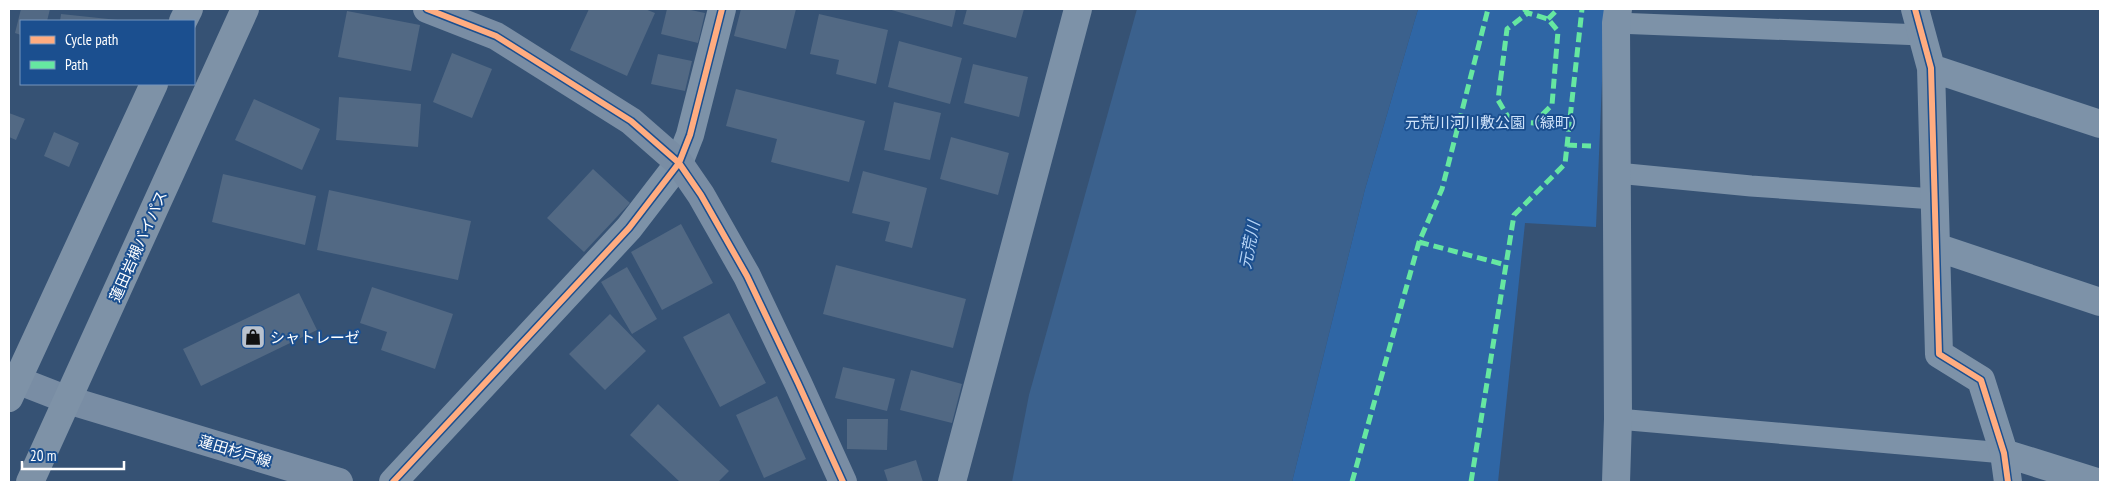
<svg xmlns="http://www.w3.org/2000/svg" width="2109" height="491" viewBox="0 0 2109 491" font-family="'PT Sans Narrow','Noto Sans JP',sans-serif">
  <style>
    .green { fill: #2f66a5 }
    .water { fill: #3b618d }
    .building { fill: #526984 }
    .lines { fill: none; stroke-linecap: round; stroke-linejoin: round }
    .lane { stroke: #7d92a8; stroke-width: 21 }
    .street { stroke: #7d92a8; stroke-width: 28 }
    .secondary { stroke: #798da4; stroke-width: 28 }
    .highway { stroke: #7e92a7; stroke-width: 28 }
    .quiet { stroke: #66e7a1; stroke-width: 5; stroke-dasharray: 10 5; stroke-linecap: butt }
    .cycleway-casing { stroke: #1b4f8f; stroke-width: 9 }
    .cycleway { stroke: #ffac80; stroke-width: 6 }
    .labels { text-anchor: middle; dominant-baseline: central; stroke-width: 4; stroke-linejoin: round; paint-order: stroke }
    .park-label { font-size: 15px; fill: #cfe3fa; stroke: #1b4f8f }
    .street-label { font-size: 15px; fill: #fff; stroke: #1b4f8f }
    .poi-label { font-size: 15px; fill: #fff; stroke: #1b4f8f; text-anchor: start }
    .water-label { font-size: 16px; font-style: italic; fill: #b5d3f5; stroke: #1b4f8f }
  </style>
  <rect width="100%" height="100%" fill="#365274"/>
  <path class="green" d="M1418 9H1605L1596 227 1525 223 1498 482H1292L1365 189Z"/>
  <path class="water" d="M1137 9H1418L1365 189 1292 482H1012L1029 395Z"/>
  <path class="building" d="M21 9H50L47 21H21V35L15 33Z
    M589 9H645L655 13 627 76 570 50Z
    M667 9H686L705 13 698 43 661 34Z
    M741 9H796L786 49 734 36Z
    M888 9H956L952 27Z
    M967 9H1024L1016 38 963 24Z
    M347 11 420 25 411 71 338 57Z
    M61 14 118 20V21H60Z
    M819 14 888 30 876 84 836 74 839 60 810 54Z
    M899 41 962 58 950 104 888 87Z
    M452 53 492 69 472 118 433 102Z
    M658 54 692 61 685 91 651 84Z
    M973 64 1028 77 1019 117 964 103Z
    M736 89 865 121 849 182 771 162 777 139 726 126Z
    M339 97 421 104 418 147 336 140Z
    M254 99 320 129 302 170 235 140Z
    M894 102 941 113 930 160 884 150Z
    M9 113 25 119 16 140 9 137Z
    M54 132 79 143 69 167 44 156Z
    M951 137 1009 153 998 195 940 179Z
    M593 169 630 203 584 252 547 218Z
    M863 171 927 188 912 248 885 241 890 222 852 213Z
    M223 174 316 196 305 245 212 222Z
    M329 190 471 221 458 280 317 250Z
    M681 224 713 283 662 310 631 252Z
    M836 265 966 299 953 348 823 314Z
    M627 267 657 319 632 334 601 282Z
    M372 287 453 314 435 369 381 350 387 332 360 323Z
    M299 293 317 330 201 386 183 349Z
    M729 313 766 383 720 407 683 337Z
    M610 314 646 351 605 390 569 354Z
    M843 367 895 379 887 411 835 398Z
    M911 370 962 384 952 423 900 410Z
    M777 396 806 459 764 478 736 415Z
    M658 404 729 471 718 482H680L630 435Z
    M847 419H888L887 450 847 449Z
    M916 460 923 482H888L884 470Z"/>
  <g class="lines">
    <path class="lane" d="M1616 23 1922 35
      M1617 173 1751 186 1934 199
      M1618 419 2004 453"/>
    <path class="street" d="M1915 9 1931 68 1939 354 1981 380 2004 453 2008 482
      M1931 68 2100 124
      M1936 247 2100 302
      M2004 453 2097 482
      M393 482 629 228 679 163 690 135 722 9
      M952 482 1078 9
      M1616 482 1618 419 1616 23 1618 9"/>
    <path class="secondary" d="M427 9 496 36 631 121 679 163 701 195 747 276 798 383 843 482
      M9 377 68 400 339 482"/>
    <path class="highway" d="M183 21 189 9
      M9 398 154 84
      M30 482 245 9"/>
    <path class="quiet" d="M1524 9 1528 13 1548 19 1558 31 1552 105 1534 123 1511 122 1498 100 1507 29 1528 13
      M1548 19 1558 9
      M1567 145 1591 146
      M1419 242 1506 265
      M1352 482 1419 242 1442 189 1488 9
      M1471 482 1514 215 1565 164 1582 9"/>
    <defs>
      <path id="cycleway" d="M427 9 496 36 631 121 679 163 701 195 747 276 798 383 843 482
        M1915 9 1931 68 1939 354 1981 380 2004 453 2008 482
        M393 482 629 228 679 163 690 135 722 9"/>
    </defs>
    <use href="#cycleway" class="cycleway-casing"/>
    <use href="#cycleway" class="cycleway"/>
  </g>
  <defs>
    <symbol id="shop-square" viewBox="-11 -11 22 22"><rect x="-9" y="-9" width="18" height="18" rx="4" fill="#b9c2ce" stroke="#1b4f8f"/><path d="M-5-2.5h2.3a2.7 3.5 0 0 1 5.4 0H5L5.5 6h-11ZM-1.5-2.5h3a1.5 2.3 0 0 0-3 0Z" fill="#111"/></symbol>
  </defs>
  <g fill-rule="evenodd">
    <use href="#shop-square" x="239" y="323" width="28" height="28"/>
  </g>
  <g class="labels">
    <g class="park-label">
      <text x="1495" y="122">元荒川河川敷公園（緑町）</text>
    </g>
    <g class="street-label">
      <text transform="translate(138 246) rotate(-66)">蓮田岩槻バイパス</text>
      <text transform="translate(235 451) rotate(17)">蓮田杉戸線</text>
    </g>
    <g class="poi-label">
      <text x="270" y="337">シャトレーゼ</text>
    </g>
    <g class="water-label">
      <text transform="translate(1249 245) rotate(-79)">元荒川</text>
    </g>
  </g>
  <rect width="2109" height="491" fill="none" stroke="#ffffff" stroke-width="20"/>
  <rect x="20" y="20" width="175" height="65" fill="#1b4f8f" stroke="#7695bc"/>
  <rect x="30" y="36" width="25" height="8" fill="#ffac80" stroke="#7695bc"/>
  <text x="65" y="45" font-size="15" fill="#ffffff">Cycle path</text>
  <rect x="30" y="61" width="25" height="8" fill="#66e7a1" stroke="#7695bc"/>
  <text x="65" y="70" font-size="15" fill="#ffffff">Path</text>
  <path d="M22 461v8h102v-8" fill="none" stroke="#ffffff" stroke-width="2.5"/>
  <text x="30" y="461" font-size="15" fill="#ffffff" stroke="#1b4f8f" stroke-width="4" paint-order="stroke">20 m</text>
</svg>
